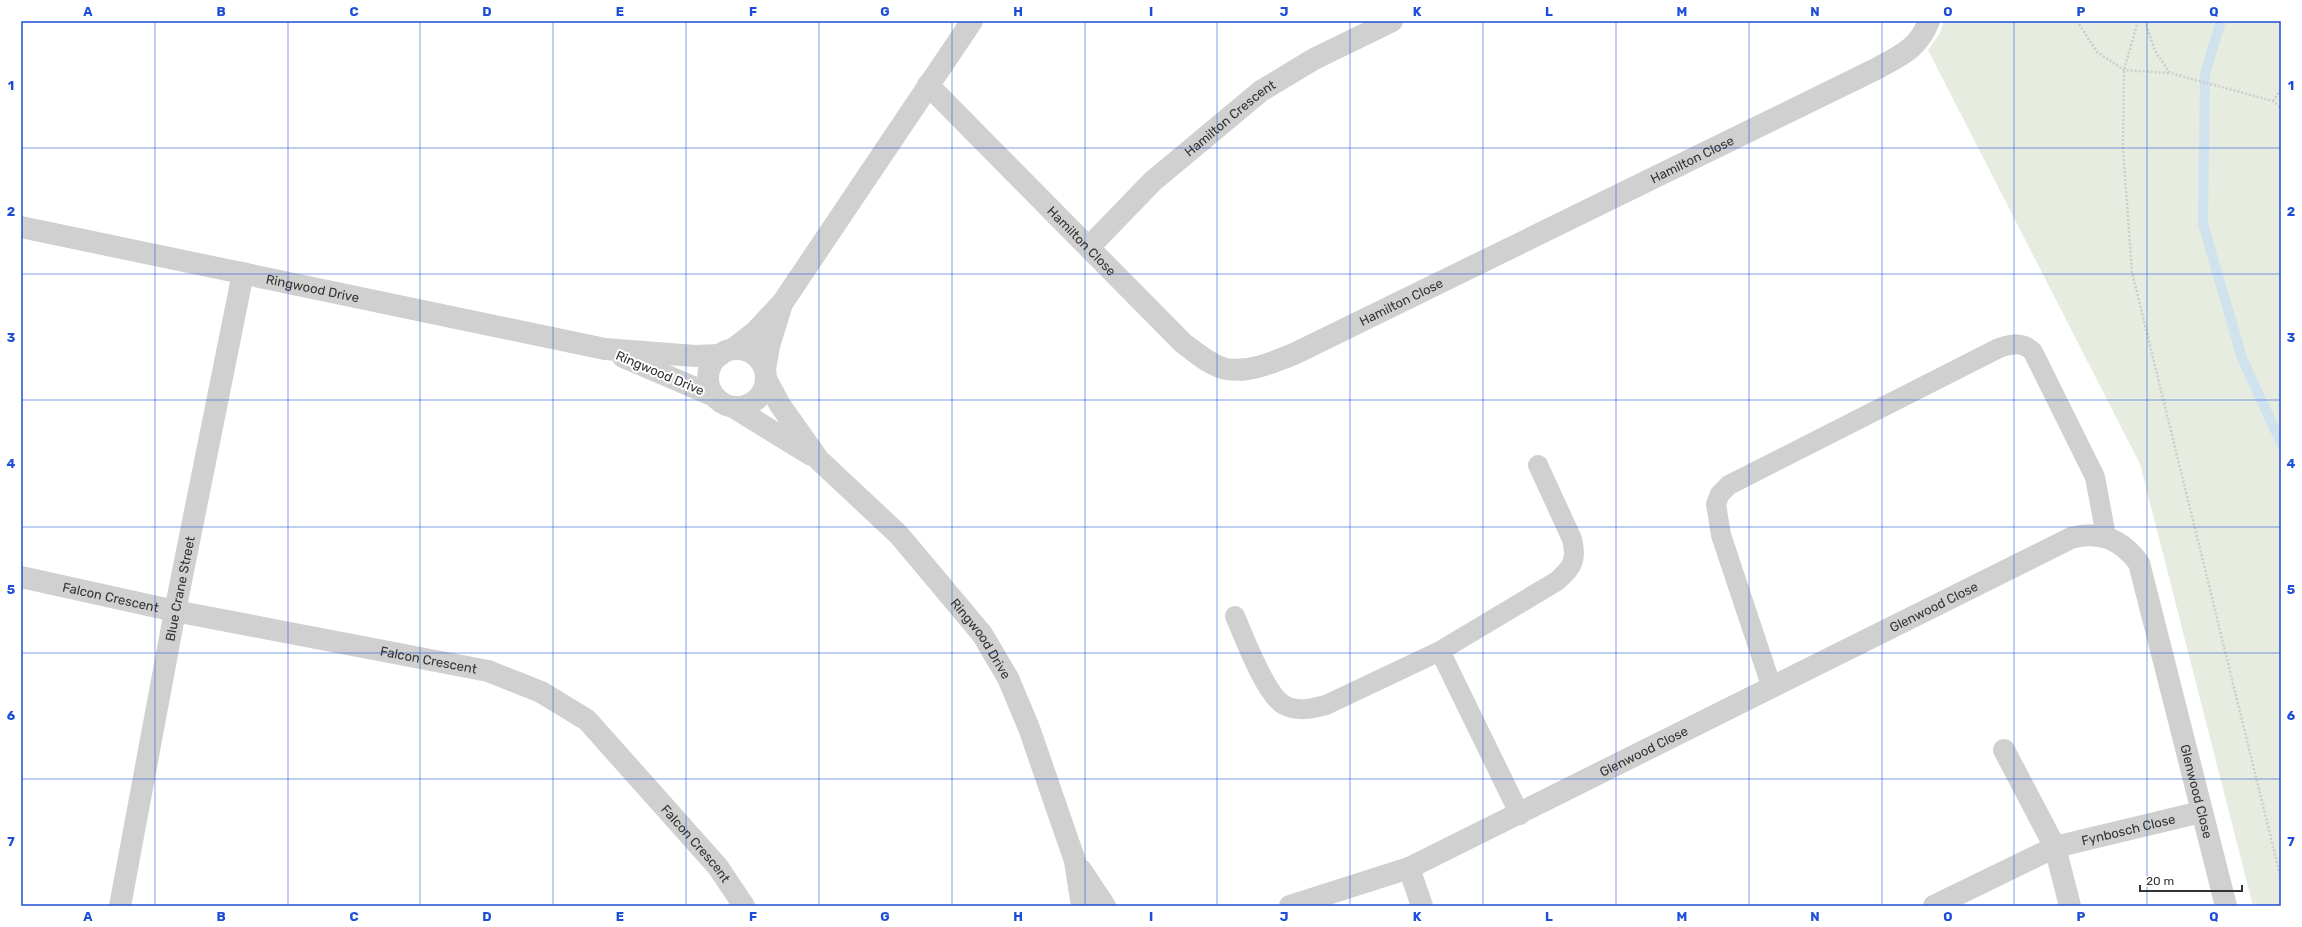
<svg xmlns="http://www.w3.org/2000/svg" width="2302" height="927" viewBox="0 0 2302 927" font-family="Rubik,sans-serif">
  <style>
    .green { fill: #e6ecdf }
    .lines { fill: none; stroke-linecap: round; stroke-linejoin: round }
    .stream { stroke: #cfe2ee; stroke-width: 10 }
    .path { stroke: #cdcdcd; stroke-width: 2.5; stroke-dasharray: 2 2; stroke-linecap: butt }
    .service { stroke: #d0d0d0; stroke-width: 20 }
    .minor { stroke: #d0d0d0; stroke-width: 22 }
    .grid { fill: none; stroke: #1d4ed8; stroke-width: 1; stroke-opacity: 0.55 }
    .labels { text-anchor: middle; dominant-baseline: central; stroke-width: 4; stroke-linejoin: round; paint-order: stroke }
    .street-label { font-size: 13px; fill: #333; stroke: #fff }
    .neatline { fill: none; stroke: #1d4ed8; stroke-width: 1.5 }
    .grid-label { font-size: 13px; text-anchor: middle; font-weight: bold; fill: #1d4ed8 }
  </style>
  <rect width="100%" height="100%" fill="#fff"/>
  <path class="green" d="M1944 21H2281V906H2253L2140 464 1928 50 1940 33Z"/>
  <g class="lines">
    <path class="stream" d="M2221 21 2205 73 2203 224 2242 358 2281 443"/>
    <path class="path" d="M2077 21 2097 52 2124 70 2169 73
      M2138 21 2124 70 2123 149 2132 272 2281 879
      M2145 21 2155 51 2170 73 2273 101 2281 108
      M2273 101 2281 89"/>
    <path class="service" d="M1235 616C1244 637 1265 694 1284 705 1297 712 1311 709 1326 705L1440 651 1557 581C1573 567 1577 560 1572 539L1538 465
      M1440 651 1520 815
      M1772 688 1721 535 1716 504 1720 494 1729 485 1999 348C2012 344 2023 341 2033 352L2095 477 2106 536"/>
    <g class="minor">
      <path id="s1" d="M928 85 1183 343C1195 352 1211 366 1226 369 1250 373 1274 362 1296 353L1876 69C1901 55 1918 49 1929 21"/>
      <path id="s2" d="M21 227 605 349 695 356 720 355"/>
      <path id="s3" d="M1090 246 1153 181 1261 91 1314 59 1392 21"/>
      <circle cx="737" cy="378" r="29"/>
      <path d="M733 349 755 332 783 302 972 21"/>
      <path d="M623 357 714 396"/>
      <path d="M765 369 769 346 781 307"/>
      <path id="s4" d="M766 379 780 405 819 460 899 535 982 634 1008 678 1029 728 1075 861 1082 906"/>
      <path d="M733 407 811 455"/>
      <path id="s5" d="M21 577 175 611 488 671 541 692 587 720 718 867 744 906"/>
      <path d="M2004 750 2055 847 2070 906"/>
      <path d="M1409 868 1422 906"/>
      <path d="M1081 870 1105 906"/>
      <path id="s6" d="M120 906 175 611 243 273"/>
      <path id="s7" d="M1290 906 1409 868 2071 538C2100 530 2121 539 2139 563L2226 906"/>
      <path id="s8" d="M1934 906 2055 847 2201 812"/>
    </g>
  </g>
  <path class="grid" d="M155 21V906M288 21V906M420 21V906M553 21V906M686 21V906M819 21V906M952 21V906M1085 21V906M1217 21V906M1350 21V906M1483 21V906M1616 21V906M1749 21V906M1882 21V906M2014 21V906M2147 21V906M21 148H2281M21 274H2281M21 400H2281M21 527H2281M21 653H2281M21 779H2281"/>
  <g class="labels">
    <g class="street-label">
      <text stroke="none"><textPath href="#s3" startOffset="190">Hamilton Crescent</textPath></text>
      <text stroke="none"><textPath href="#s1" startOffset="927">Hamilton Close</textPath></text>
      <text stroke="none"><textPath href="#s1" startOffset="219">Hamilton Close</textPath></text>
      <text stroke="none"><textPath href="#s2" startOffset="298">Ringwood Drive</textPath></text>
      <text stroke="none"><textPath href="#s1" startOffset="603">Hamilton Close</textPath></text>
      <text transform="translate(660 373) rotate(23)">Ringwood Drive</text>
      <text stroke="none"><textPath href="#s6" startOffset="323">Blue Crane Street</textPath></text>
      <text stroke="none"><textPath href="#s5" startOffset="92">Falcon Crescent</textPath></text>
      <text stroke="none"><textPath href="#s7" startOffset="711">Glenwood Close</textPath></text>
      <text stroke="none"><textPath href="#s4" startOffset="339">Ringwood Drive</textPath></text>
      <text stroke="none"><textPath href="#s5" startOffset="416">Falcon Crescent</textPath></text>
      <text stroke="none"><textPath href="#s7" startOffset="387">Glenwood Close</textPath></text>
      <text stroke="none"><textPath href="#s7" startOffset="1178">Glenwood Close</textPath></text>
      <text stroke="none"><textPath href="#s8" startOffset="210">Fynbosch Close</textPath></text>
      <text stroke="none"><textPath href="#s5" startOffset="752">Falcon Crescent</textPath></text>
    </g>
  </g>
  <rect width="2302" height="927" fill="none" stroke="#ffffff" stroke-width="44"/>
  <path d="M2140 885v6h102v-6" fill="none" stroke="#333333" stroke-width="2"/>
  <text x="2146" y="885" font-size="12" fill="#333333" stroke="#ffffff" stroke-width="3" paint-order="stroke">20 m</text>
  <rect x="22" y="22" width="2258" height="883" class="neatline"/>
  <g class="grid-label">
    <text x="88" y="16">A</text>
    <text x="221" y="16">B</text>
    <text x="354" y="16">C</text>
    <text x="487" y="16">D</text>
    <text x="620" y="16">E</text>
    <text x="753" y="16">F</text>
    <text x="885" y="16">G</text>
    <text x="1018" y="16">H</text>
    <text x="1151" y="16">I</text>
    <text x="1284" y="16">J</text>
    <text x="1417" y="16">K</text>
    <text x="1549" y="16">L</text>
    <text x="1682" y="16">M</text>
    <text x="1815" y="16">N</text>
    <text x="1948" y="16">O</text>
    <text x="2081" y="16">P</text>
    <text x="2214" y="16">Q</text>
    <text x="11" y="90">1</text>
    <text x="2291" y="90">1</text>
    <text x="11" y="216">2</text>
    <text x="2291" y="216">2</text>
    <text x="11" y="342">3</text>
    <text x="2291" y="342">3</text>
    <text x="11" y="468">4</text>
    <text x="2291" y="468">4</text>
    <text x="11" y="594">5</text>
    <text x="2291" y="594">5</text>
    <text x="11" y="720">6</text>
    <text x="2291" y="720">6</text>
    <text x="11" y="846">7</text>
    <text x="2291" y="846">7</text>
    <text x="88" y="921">A</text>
    <text x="221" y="921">B</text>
    <text x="354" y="921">C</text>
    <text x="487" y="921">D</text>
    <text x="620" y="921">E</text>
    <text x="753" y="921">F</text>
    <text x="885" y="921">G</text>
    <text x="1018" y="921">H</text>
    <text x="1151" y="921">I</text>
    <text x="1284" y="921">J</text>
    <text x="1417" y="921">K</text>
    <text x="1549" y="921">L</text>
    <text x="1682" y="921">M</text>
    <text x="1815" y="921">N</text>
    <text x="1948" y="921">O</text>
    <text x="2081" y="921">P</text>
    <text x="2214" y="921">Q</text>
  </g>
</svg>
